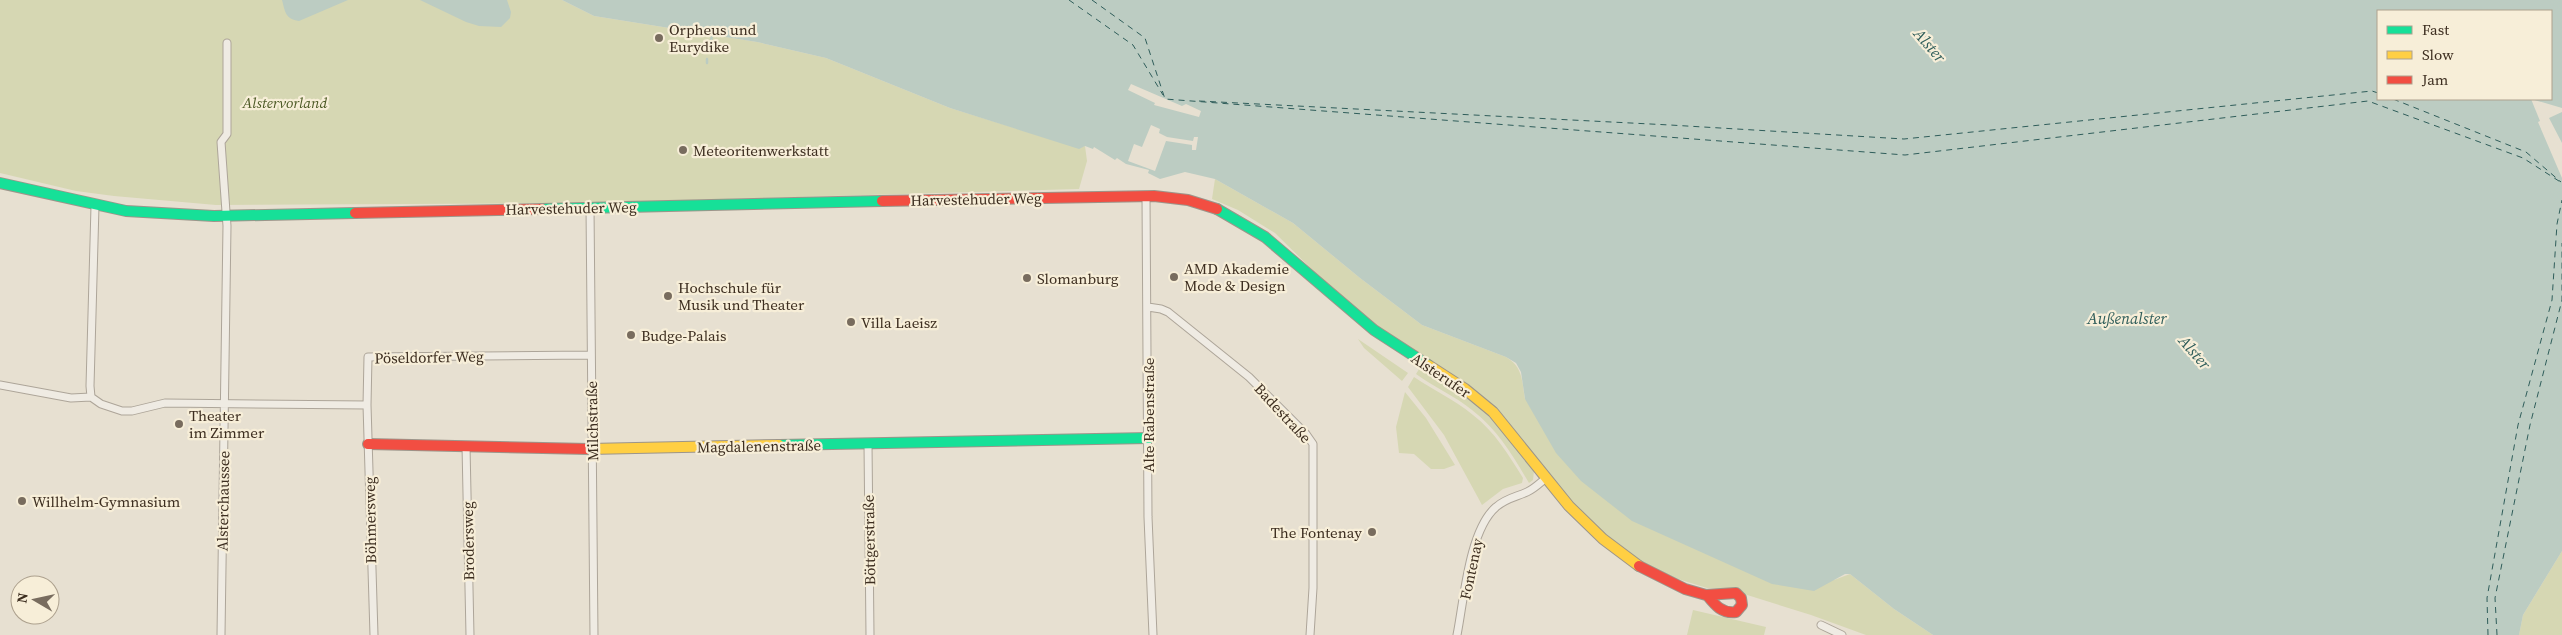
<svg xmlns="http://www.w3.org/2000/svg" width="2562" height="635" viewBox="0 0 2562 635" font-family="'Source Serif 4',serif">
  <style>
    .green { fill: #d6d7b3 }
    .water { fill: #bcccc2; fill-rule: evenodd }
    .pier { fill: #e7e0d1 }
    .lines { fill: none; stroke-linecap: round; stroke-linejoin: round }
    .stream { stroke: #bcccc2; stroke-width: 2.5 }
    .ferry { stroke: #2f5d5a; stroke-width: 1; stroke-dasharray: 6 5; stroke-linecap: butt }
    .street-casing { stroke: #ada599; stroke-width: 9 }
    .fast-casing { stroke: #9c958a; stroke-width: 12 }
    .slow-casing { stroke: #9c958a; stroke-width: 12 }
    .jam-casing { stroke: #9c958a; stroke-width: 12 }
    .street { stroke: #efebe3; stroke-width: 7 }
    .fast { stroke: #16e098; stroke-width: 10 }
    .slow { stroke: #ffcf43; stroke-width: 10 }
    .jam { stroke: #f24e42; stroke-width: 10 }
    .poi-dot { fill: #786c5e; stroke: #f7eed8; stroke-width: 2 }
    .labels { text-anchor: middle; dominant-baseline: central; stroke-width: 4.5; stroke-linejoin: round; paint-order: stroke }
    .poi-label { font-size: 15px; fill: #3d2e20; stroke: #f7eed8; text-anchor: start }
    .park-label { font-size: 15px; font-style: italic; fill: #4d5a26; stroke: #f7eed8 }
    .street-label { font-size: 15px; fill: #3d2e20; stroke: #f7eed8 }
    .water-label { font-size: 16px; font-style: italic; fill: #2f5d5a; stroke: #f7eed8 }
  </style>
  <rect width="100%" height="100%" fill="#e7e0d1"/>
  <path class="green" d="M0 0H562L594 16 757 42 826 58 950 108 1079 148 1085 146 1087 161 1079 189 586 203 216 205 114 196 76 191 0 173Z
    M1215 179 1293 223 1360 278 1422 325 1506 357C1523 367 1522 381 1525 399L1834 580 1850 574 1894 609 1933 635H1866L1811 615 1728 589 1707 588 1678 579 1650 566 1617 546 1582 514 1509 424 1344 301 1275 233 1238 210 1212 199Z
    M1358 339 1408 373 1402 381 1364 348Z
    M1421 366 1468 398 1495 421 1534 471 1533 480 1529 483C1513 456 1498 430 1472 410 1455 396 1434 387 1416 374Z
    M1414 377C1433 390 1455 400 1473 415 1495 432 1508 454 1523 478L1522 483 1503 489 1482 505 1444 435 1408 387Z
    M1405 392 1426 418 1455 465 1444 469H1431L1414 454 1399 453 1396 427Z
    M2562 551V635H2519L2523 615Z
    M1693 610 1766 627 1764 635H1687Z"/>
  <path class="water" d="M282 0H348L299 21C285 19 285 11 282 0Z
    M420 0H507L511 12 510 18 501 27 479 26 466 22Z
    M562 0H2562V551L2523 615 2519 635H1933L1894 609 1850 574H1845L1814 591 1772 584 1632 521 1581 481 1556 453 1525 399 1521 372 1516 363 1506 357 1422 325 1360 278 1293 223 1215 179 1185 172 1160 179 1148 173 1149 170 1126 164 1117 158 1115 160 1094 147 1093 149 1085 146 1079 149 950 108 826 58 757 42 594 16ZM2378 11H2551V99H2378Z"/>
  <path class="pier" d="M1131 84 1182 106 1186 104 1201 111 1199 117 1154 105 1155 103 1128 90Z
    M2531 99 2562 108V112L2549 118 2562 143V178L2538 122 2540 121Z
    M1151 125 1160 129 1159 133 1167 137 1193 141 1194 137H1198L1196 150H1192V145L1166 141 1155 171 1128 161 1134 144 1142 147Z"/>
  <g class="lines">
    <path class="stream" d="M710 47 712 35
      M707 63V59"/>
    <path class="ferry" d="M1069 0 1133 45 1163 95
      M1092 0 1145 38 1165 99 1905 155 2368 101 2523 158 2562 183
      M2393 99 2526 152 2561 182
      M1199 101 1670 125 1904 139 2372 91 2378 93
      M2488 635 2487 598 2518 425 2552 300 2557 224 2562 200
      M2497 635 2495 598 2530 425 2562 300V243"/>
    <defs>
      <path id="street" d="M1146 196 1148 517 1153 635
        M95 206 90 386 91 397 101 404 122 411H132L165 403 367 405 368 357 590 355
        M590 207 594 635
        M1148 307 1161 309 1168 312 1249 377 1306 434 1313 444V588L1310 635
        M0 385 71 398 91 397
        M367 405 374 635
        M868 444 870 635
        M466 446 470 635
        M1821 625 1842 635
        M221 635 227 226 221 142 227 134V43
        M1457 635C1464 600 1469 530 1496 507 1506 498 1516 497 1527 492 1534 489 1540 483 1546 478"/>
      <path id="fast" d="M0 183 126 211 214 216 355 213
        M542 209 882 201
        M1217 209 1265 237 1374 330 1428 365
        M779 445 1149 438"/>
      <path id="slow" d="M1428 365 1465 389 1493 412 1569 506 1603 539 1639 566
        M589 449 779 445"/>
      <path id="jam" d="M882 201 1154 196 1188 200 1217 209
        M355 213 542 209
        M368 444 589 449
        M1639 566 1685 589 1706 595 1736 593 1741 598 1742 605 1736 612C1722 614 1715 605 1707 595"/>
    </defs>
    <use href="#street" class="street-casing"/>
    <use href="#fast" class="fast-casing"/>
    <use href="#slow" class="slow-casing"/>
    <use href="#jam" class="jam-casing"/>
    <use href="#street" class="street"/>
    <use href="#fast" class="fast"/>
    <use href="#slow" class="slow"/>
    <use href="#jam" class="jam"/>
  </g>
  <g class="poi-dot">
    <circle cx="659" cy="38" r="5"/>
    <circle cx="683" cy="150" r="5"/>
    <circle cx="1174" cy="277" r="5"/>
    <circle cx="1027" cy="278" r="5"/>
    <circle cx="668" cy="296" r="5"/>
    <circle cx="851" cy="322" r="5"/>
    <circle cx="631" cy="335" r="5"/>
    <circle cx="179" cy="424" r="5"/>
    <circle cx="22" cy="501" r="5"/>
    <circle cx="1372" cy="532" r="5"/>
  </g>
  <g class="labels">
    <g class="poi-label">
      <text x="669" y="29">Orpheus und<tspan x="669" dy="17">Eurydike</tspan></text>
      <text x="693" y="150">Meteoritenwerkstatt</text>
      <text x="1184" y="268">AMD Akademie<tspan x="1184" dy="17">Mode &amp; Design</tspan></text>
      <text x="1037" y="278">Slomanburg</text>
      <text x="678" y="287">Hochschule für<tspan x="678" dy="17">Musik und Theater</tspan></text>
      <text x="861" y="322">Villa Laeisz</text>
      <text x="641" y="335">Budge-Palais</text>
      <text x="189" y="415">Theater<tspan x="189" dy="17">im Zimmer</tspan></text>
      <text x="32" y="501">Willhelm-Gymnasium</text>
      <text x="1362" y="532" text-anchor="end">The Fontenay</text>
    </g>
    <g class="park-label">
      <text x="285" y="102">Alstervorland</text>
    </g>
    <g class="street-label">
      <text transform="translate(976 199) rotate(-1)">Harvestehuder Weg</text>
      <text transform="translate(571 208) rotate(-1)">Harvestehuder Weg</text>
      <text transform="translate(429 357) rotate(-1)">Pöseldorfer Weg</text>
      <text transform="translate(1441 375) rotate(34)">Alsterufer</text>
      <text transform="translate(1283 413) rotate(47)">Badestraße</text>
      <text transform="translate(1148 415) rotate(-90)">Alte Rabenstraße</text>
      <text transform="translate(592 421) rotate(-91)">Milchstraße</text>
      <text transform="translate(759 446) rotate(-1)">Magdalenenstraße</text>
      <text transform="translate(223 501) rotate(-89)">Alsterchaussee</text>
      <text transform="translate(370 520) rotate(-91)">Böhmersweg</text>
      <text transform="translate(869 540) rotate(-91)">Böttgerstraße</text>
      <text transform="translate(468 541) rotate(-91)">Brodersweg</text>
      <text transform="translate(1471 569) rotate(-78)">Fontenay</text>
    </g>
    <g class="water-label">
      <text transform="translate(1930 45) rotate(49)">Alster</text>
      <text x="2127" y="318">Außenalster</text>
      <text transform="translate(2195 352) rotate(49)">Alster</text>
    </g>
  </g>
  <rect x="2377" y="10" width="175" height="90" fill="#f7eed8" stroke="#ada18e"/>
  <rect x="2387" y="26" width="25" height="8" fill="#16e098" stroke="#ada18e"/>
  <text x="2422" y="35" font-size="15" fill="#3d2e20">Fast</text>
  <rect x="2387" y="51" width="25" height="8" fill="#ffcf43" stroke="#ada18e"/>
  <text x="2422" y="60" font-size="15" fill="#3d2e20">Slow</text>
  <rect x="2387" y="76" width="25" height="8" fill="#f24e42" stroke="#ada18e"/>
  <text x="2422" y="85" font-size="15" fill="#3d2e20">Jam</text>
  <g transform="translate(35 600) rotate(279)"><circle r="24" fill="#f7eed8" stroke="#ada18e"/>
  <path d="M0-4L9 19L0 12L-9 19Z" fill="#786c5e"/>
  <text y="-8" font-size="14" font-weight="bold" text-anchor="middle" fill="#3d2e20">N</text>
  </g>
</svg>
